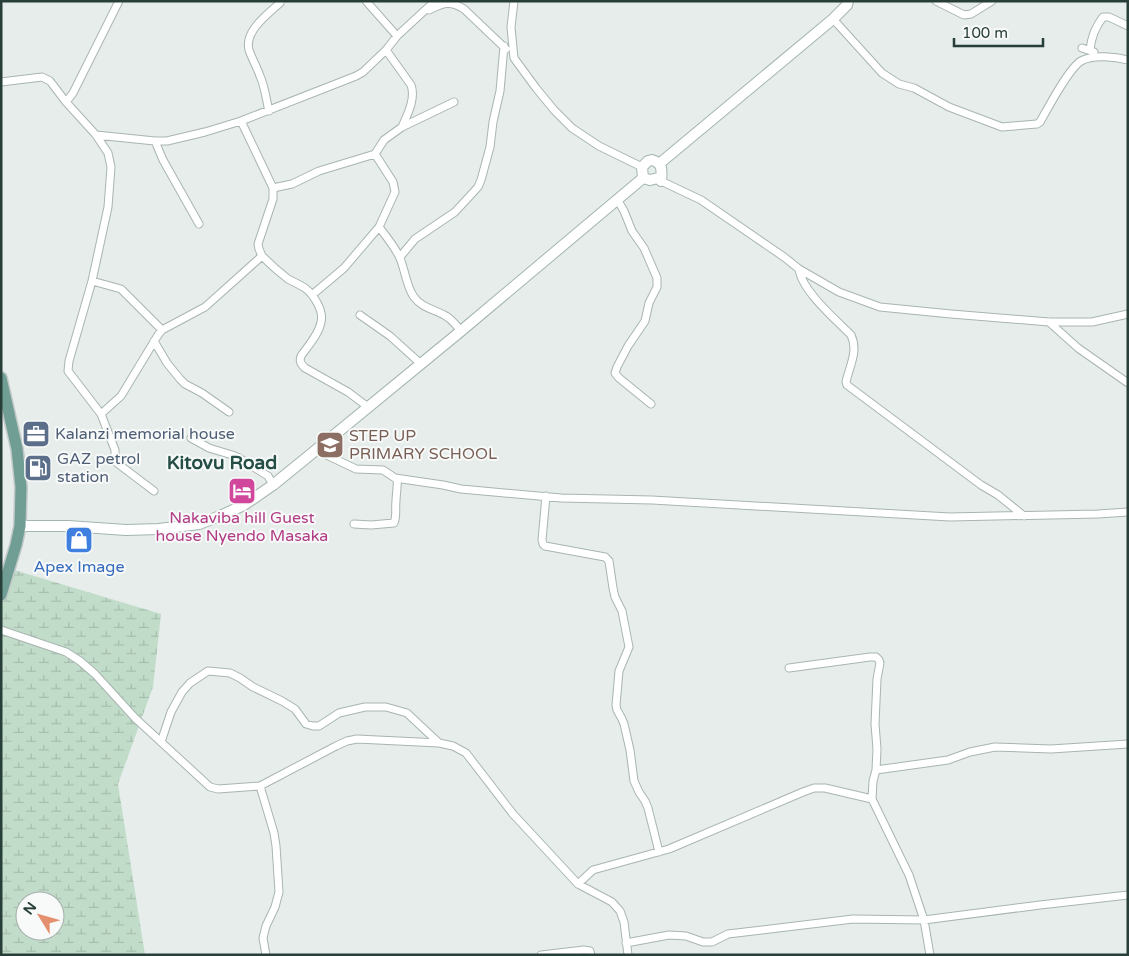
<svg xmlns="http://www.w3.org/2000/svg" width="1129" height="956" viewBox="0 0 1129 956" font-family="'Varela Round',sans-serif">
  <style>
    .wetland { fill: url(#wetland-marsh); fill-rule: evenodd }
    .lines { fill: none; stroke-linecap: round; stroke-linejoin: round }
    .street-casing { stroke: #a9b5b2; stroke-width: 9 }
    .secondary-casing { stroke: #a3b5af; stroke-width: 12 }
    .primary-casing { stroke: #c3c9c8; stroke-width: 14 }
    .street { stroke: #fff; stroke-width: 7 }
    .secondary { stroke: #fff; stroke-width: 10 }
    .primary { stroke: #709e94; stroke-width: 11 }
    .labels { text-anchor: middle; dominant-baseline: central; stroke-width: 4; stroke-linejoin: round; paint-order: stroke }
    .service-label { font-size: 16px; fill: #4e5e75; stroke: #f7faf9; text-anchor: start }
    .education-label { font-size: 16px; fill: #785e54; stroke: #f7faf9; text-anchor: start }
    .hotel-label { font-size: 16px; fill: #b23c85; stroke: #f7faf9 }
    .shop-label { font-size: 16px; fill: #366cbe; stroke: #f7faf9 }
    .quarter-label { font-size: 19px; font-weight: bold; fill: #244e46; stroke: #f7faf9 }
  </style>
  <defs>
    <pattern id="wetland-marsh" width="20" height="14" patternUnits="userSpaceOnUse" patternTransform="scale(1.25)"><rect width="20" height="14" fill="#c2dcca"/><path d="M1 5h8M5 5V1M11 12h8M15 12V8" fill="none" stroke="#a7beae"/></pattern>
  </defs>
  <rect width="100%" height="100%" fill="#e6edeb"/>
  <path class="wetland" d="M1 566 161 614 153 687 118 784 145 955H1ZM25 901H55V931H25Z"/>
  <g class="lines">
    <defs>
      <path id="street" d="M366 1 397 36
        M514 1 511 27 514 58 536 88 554 110 572 128 599 146 642 167
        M936 1 964 15 971 14 992 1
        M429 10C443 3 450 0 464 9L506 49
        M833 19 882 73 899 84 914 88 949 107 1002 127 1037 124 1040 122C1048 108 1069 68 1081 61 1093 54 1116 57 1128 60
        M1082 48 1094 52
        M386 50 411 85C416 99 407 115 402 127
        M1090 50C1091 39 1096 26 1103 17H1109L1128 26
        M1 82 42 77 50 81 66 102 96 135 108 153 111 167 108 207 92 281 69 361 68 371 101 414 115 450V460L117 463 154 491
        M66 102 73 93 119 1
        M269 111C266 99 265 87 260 76 257 67 252 59 249 50 244 31 268 14 280 3
        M96 135 155 141H167L205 132 241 121 356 76 363 72 386 50 397 36 435 1
        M155 141 163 160 199 224
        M661 181 701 200 784 257 799 269 839 292 880 307 951 314 1049 322H1092L1128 314
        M273 188 292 184 319 171 375 154 384 140 402 127 454 102
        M617 199 624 211 632 231 644 248 657 278V287L649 303 645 321 628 346 617 367 615 373 619 378 651 404
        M379 227C386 236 394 246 399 256 405 268 406 287 414 297 421 307 433 309 444 315 451 318 456 325 461 331
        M262 256C270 264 279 272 288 279 294 282 300 285 305 288 314 295 324 311 321 322 319 334 308 346 301 356 299 362 301 364 305 368L348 392 368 407
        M400 257 415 239 455 212 478 187 481 180 490 147 493 122 500 91 504 46
        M799 269C802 291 835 319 851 335 858 350 851 363 847 378L846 382 847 385 981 485 998 495 1024 516
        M92 281 121 289 162 330
        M312 295 344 268 379 227 395 192 393 182 375 154
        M360 315 390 336 421 364
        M1049 322 1078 348 1128 383
        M154 341 167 363 180 379 185 384 202 393 229 412
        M101 414 121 396 158 335 162 330 205 307 262 256 259 249 258 244 273 199V188L241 121
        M191 438 209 448 232 455 239 458 268 476 273 485
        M316 450 356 469 383 470 395 478 443 485 461 489 561 498 652 500 950 517 1098 514 1128 512
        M546 496 542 540 543 544 545 546 605 557 609 561 613 588 615 597 622 611 629 647 619 671 616 705 617 710 622 719 624 724 630 750 634 781 639 792 645 801 648 808 659 852
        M354 524 371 525 394 523C397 516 395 509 396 501 396 494 398 486 397 479L395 478
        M1 630 66 652 80 661 95 674 135 718 210 787 218 789 260 786 336 746 347 741 357 739 439 743 453 746 466 753 513 814 578 884 612 902 620 911 624 922 628 955
        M789 668 870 657H876L879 660 880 663 877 679 875 724 877 749 876 770 873 781 872 799
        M161 742 171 712 182 692 190 683 208 671 230 673 240 678 253 687 282 701 295 709 306 724 313 726H319L339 713 365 707H386L407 713 439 743
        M876 770 948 760 970 752 995 747 1051 749 1128 744
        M260 786 274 833 276 846 279 892 275 907 266 926 263 938 266 955
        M578 884 593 870 669 849 803 792 814 788H825L872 799 909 875 924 920 930 955
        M626 943 669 935 686 936 703 942H712L728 934 853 919 924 920 1040 905 1128 895
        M541 955 584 950 590 951 591 955"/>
      <path id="secondary" d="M652 160C663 163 662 171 661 181L658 178 650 180 643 178 642 167 648 161Z
        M659 164 833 19 847 5 848 1
        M20 526H68L126 530 159 529 199 524 220 516 244 505 273 485 316 450 461 331 643 178"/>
      <path id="primary" d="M1 378 17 449 21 487 20 526 16 545 1 595"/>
    </defs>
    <use href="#street" class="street-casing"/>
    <use href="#secondary" class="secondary-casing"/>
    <use href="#primary" class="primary-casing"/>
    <use href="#street" class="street"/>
    <use href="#secondary" class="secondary"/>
    <use href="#primary" class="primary"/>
  </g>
  <defs>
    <symbol id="office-square" viewBox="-11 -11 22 22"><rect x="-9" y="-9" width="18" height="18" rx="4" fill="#5c6f8a" stroke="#f7faf9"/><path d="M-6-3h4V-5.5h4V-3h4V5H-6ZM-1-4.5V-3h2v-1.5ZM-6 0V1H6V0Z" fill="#fff"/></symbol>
    <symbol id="school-square" viewBox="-11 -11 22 22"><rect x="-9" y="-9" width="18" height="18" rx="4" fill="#8d6e63" stroke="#f7faf9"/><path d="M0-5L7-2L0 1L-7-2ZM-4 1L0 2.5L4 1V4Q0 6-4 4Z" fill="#fff"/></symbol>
    <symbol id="fuel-square" viewBox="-11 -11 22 22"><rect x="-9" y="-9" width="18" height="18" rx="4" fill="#5c6f8a" stroke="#f7faf9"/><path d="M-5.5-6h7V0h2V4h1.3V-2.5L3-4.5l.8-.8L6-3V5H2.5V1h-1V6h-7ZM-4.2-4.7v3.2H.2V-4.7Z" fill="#fff"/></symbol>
    <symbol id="hotel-square" viewBox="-11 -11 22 22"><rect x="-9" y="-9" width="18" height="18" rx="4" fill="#d1479c" stroke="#f7faf9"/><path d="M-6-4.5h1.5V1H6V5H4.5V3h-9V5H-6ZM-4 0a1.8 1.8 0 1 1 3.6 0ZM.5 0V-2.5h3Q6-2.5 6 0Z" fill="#fff"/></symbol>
    <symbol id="shop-square" viewBox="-11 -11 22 22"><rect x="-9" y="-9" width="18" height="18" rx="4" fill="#3f7fe0" stroke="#f7faf9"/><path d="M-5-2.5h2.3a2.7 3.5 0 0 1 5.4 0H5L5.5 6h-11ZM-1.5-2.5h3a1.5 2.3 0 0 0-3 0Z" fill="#fff"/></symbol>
  </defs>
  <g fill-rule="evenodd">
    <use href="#office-square" x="20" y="418" width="32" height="32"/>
    <use href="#school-square" x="314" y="429" width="32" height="32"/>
    <use href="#fuel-square" x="22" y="452" width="32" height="32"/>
    <use href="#hotel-square" x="226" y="475" width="32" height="32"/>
    <use href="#shop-square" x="63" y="524" width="32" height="32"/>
  </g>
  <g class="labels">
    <g class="service-label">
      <text x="55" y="434">Kalanzi memorial house</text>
      <text x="57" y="459">GAZ petrol<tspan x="57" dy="18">station</tspan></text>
    </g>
    <g class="education-label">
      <text x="349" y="436">STEP UP<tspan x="349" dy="18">PRIMARY SCHOOL</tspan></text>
    </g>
    <g class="hotel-label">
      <text x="242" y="518">Nakaviba hill Guest<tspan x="242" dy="18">house Nyendo Masaka</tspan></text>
    </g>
    <g class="shop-label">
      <text x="79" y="567">Apex Image</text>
    </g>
    <g class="quarter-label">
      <text x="222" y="463">Kitovu Road</text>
    </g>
  </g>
  <rect width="1129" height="956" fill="none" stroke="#273e39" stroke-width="5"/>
  <g transform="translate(40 916) rotate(307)"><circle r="24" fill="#f7faf9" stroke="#a4afac"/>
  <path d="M0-4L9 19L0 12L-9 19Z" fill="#e4906e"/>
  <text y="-8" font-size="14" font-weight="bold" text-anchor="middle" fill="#273e39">N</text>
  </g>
  <path d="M954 38v8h89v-8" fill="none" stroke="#273e39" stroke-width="2.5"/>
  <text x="962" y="38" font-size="15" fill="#273e39" stroke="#f7faf9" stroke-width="4" paint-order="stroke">100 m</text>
</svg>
